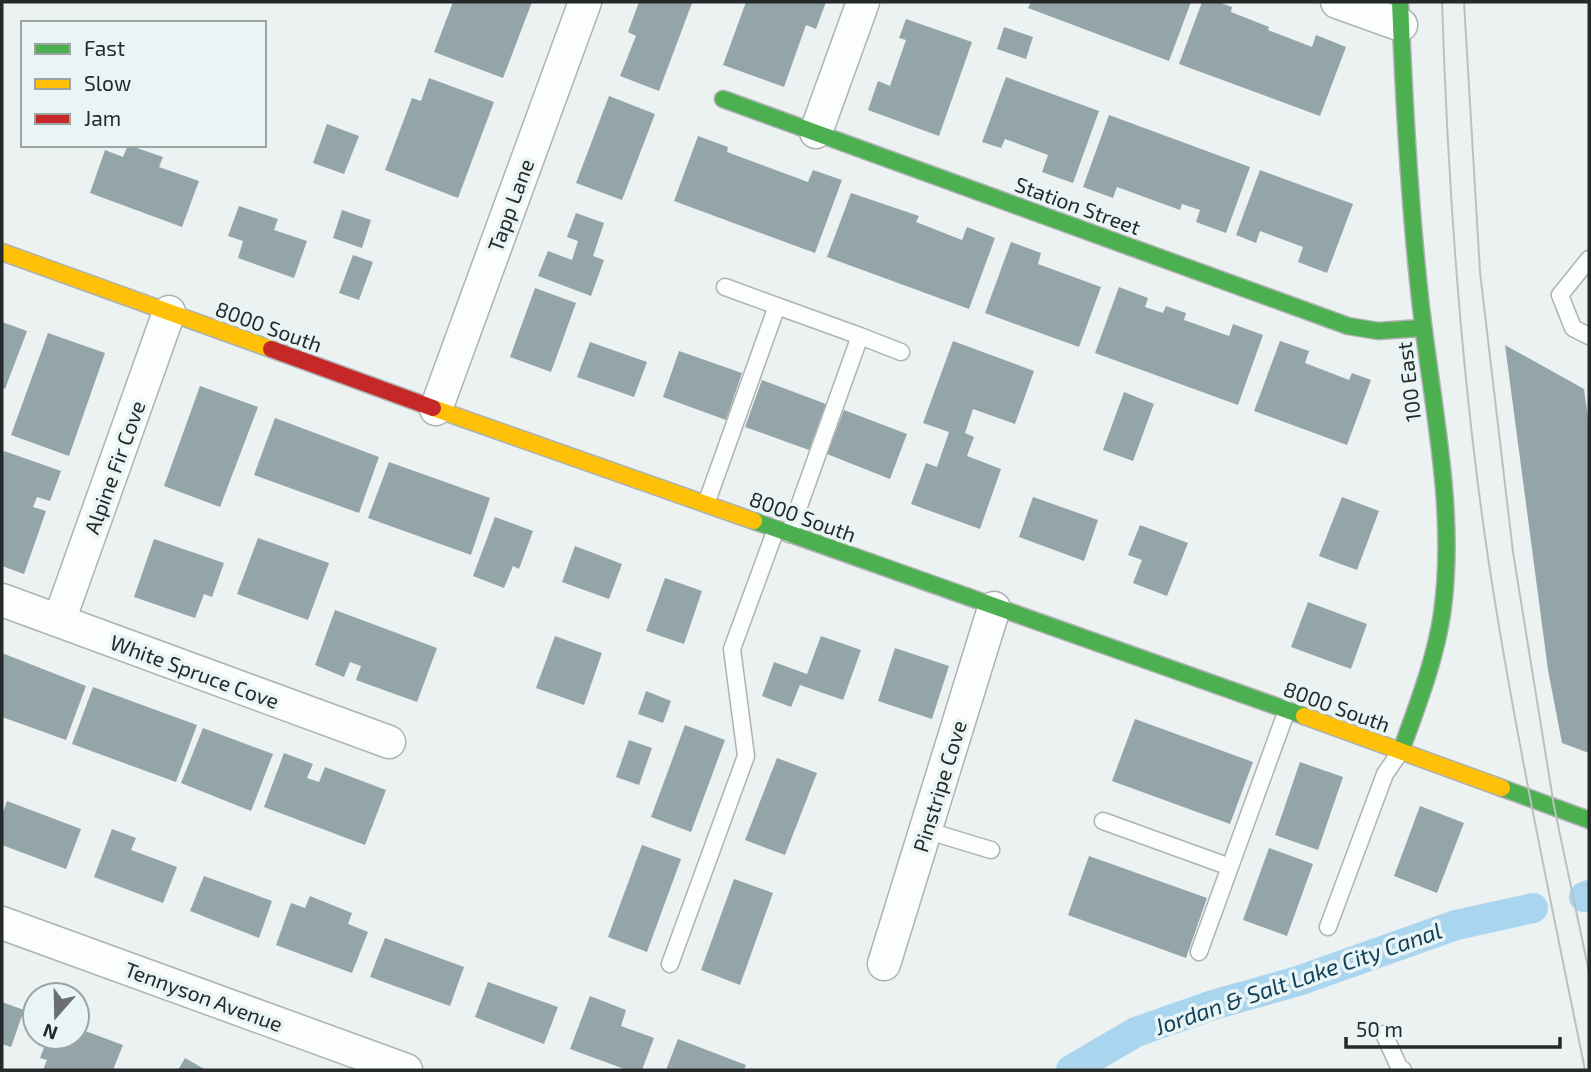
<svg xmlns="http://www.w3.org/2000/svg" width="1591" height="1072" viewBox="0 0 1591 1072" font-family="'Exo 2',sans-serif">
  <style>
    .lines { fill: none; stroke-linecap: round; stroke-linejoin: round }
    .canal { stroke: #aad5ee; stroke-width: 30 }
    .building { fill: #94a5a9 }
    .lane-casing { stroke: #aeb2b2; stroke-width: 19 }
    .street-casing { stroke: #aeb2b2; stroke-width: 35 }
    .fast-casing { stroke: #aeb2b2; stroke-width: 19 }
    .slow-casing { stroke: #aeb2b2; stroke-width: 19 }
    .jam-casing { stroke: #aeb2b2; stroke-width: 19 }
    .lane { stroke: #fcfdfd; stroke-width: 16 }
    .street { stroke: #fcfdfd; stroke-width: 32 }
    .fast { stroke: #4caf50; stroke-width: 16 }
    .slow { stroke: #ffc107; stroke-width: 16 }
    .jam { stroke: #c62828; stroke-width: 16 }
    .tram { stroke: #bebfbf; stroke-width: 2 }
    .labels { text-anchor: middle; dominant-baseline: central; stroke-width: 7; stroke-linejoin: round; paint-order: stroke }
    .street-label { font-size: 21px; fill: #252929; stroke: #e9f4f4 }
    .water-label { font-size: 23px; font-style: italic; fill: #0f3f58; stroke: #e9f4f4 }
  </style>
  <rect width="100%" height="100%" fill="#ecf1f1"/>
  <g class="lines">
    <path class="canal" d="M1584 897 1589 895
      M1071 1070 1136 1032 1213 1005 1298 981 1456 925 1533 908"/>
  </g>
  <path class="building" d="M453 2H532L503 78 434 52Z
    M639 2 692 3 659 91 620 76 636 36 628 32Z
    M746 2H826L816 29 806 25 784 87 723 65Z
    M1031 2H1191L1169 61 1028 8Z
    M1202 2H1218L1232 7 1231 12 1269 27 1268 30 1312 47 1316 35 1346 47 1320 116 1179 64Z
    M906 19 972 42 939 136 868 110 878 81 890 86 906 40 899 38Z
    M1004 27 1033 37 1026 59 997 49Z
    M1006 77 1099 111 1073 183 1042 172 1048 155 1005 139 1001 148 982 142Z
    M429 78 494 102 458 198 385 170 412 98 421 101Z
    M609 96 655 114 622 200 576 183Z
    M1109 115 1250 167 1226 233 1196 222 1200 210 1182 204 1180 210 1117 187 1113 198 1083 187Z
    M327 124 359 136 344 174 313 163Z
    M698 136 728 147 727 152 808 182 813 170 842 180 815 253 674 201Z
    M128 145 163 157 159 167 199 181 182 227 90 193 105 150 123 157Z
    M1260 170 1353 204 1327 273 1298 262 1303 247 1260 231 1256 243 1236 235Z
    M851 193 919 216 916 222 962 240 967 227 995 238 969 309 827 257Z
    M239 206 278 219 274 230 307 241 294 278 238 258 243 241 228 236Z
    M342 210 371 220 362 248 333 238Z
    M576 213 604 223 593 256 604 260 591 296 538 276 548 251 572 260 578 241 567 237Z
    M1011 242 1041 253 1038 264 1101 287 1079 347 985 313Z
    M353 255 373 262 359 300 339 293Z
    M1119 287 1148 298 1145 307 1163 313 1166 306 1186 313 1184 320 1229 336 1233 324 1263 335 1238 405 1095 353Z
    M535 288 576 303 551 372 510 357Z
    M2 322 27 331 5 389 2 387Z
    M48 333 105 353 69 456 11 435Z
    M953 341 1034 371 1015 424 973 409 965 433 974 437 967 456 1001 469 980 529 911 504 926 463 937 467 949 432 923 423Z
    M1280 341 1309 351 1305 363 1349 380 1352 373 1371 380 1347 445 1254 411Z
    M590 342 647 362 634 397 577 377Z
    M1505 345 1584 389 1589 426V753L1562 743 1548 670Z
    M679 351 742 373 726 420 663 397Z
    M762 380 826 404 809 450 745 427Z
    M200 386 258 407 220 507 164 486Z
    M1124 392 1154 404 1133 461 1103 450Z
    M844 410 907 434 890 479 827 454Z
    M275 418 379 457 359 513 254 475Z
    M4 451 61 471 50 501 37 497 33 507 46 511 24 574 2 566V457Z
    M389 462 490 498 471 555 368 518Z
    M1033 497 1098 520 1084 561 1019 537Z
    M1342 497 1379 511 1357 570 1319 556Z
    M495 517 533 531 519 569 513 566 504 588 473 576Z
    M1140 525 1188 543 1167 596 1133 583 1142 560 1128 555Z
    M258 538 329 563 308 620 237 594Z
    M154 539 224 563 212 597 204 594 195 618 134 597Z
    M575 546 622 564 609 599 562 582Z
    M665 578 702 591 684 644 646 631Z
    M1308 602 1367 624 1351 669 1291 647Z
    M335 610 437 648 417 702 356 680 361 666 350 662 344 677 315 665Z
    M555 636 602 653 584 705 536 688Z
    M821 636 861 650 843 700 800 685 791 707 762 696 774 662 807 674Z
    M895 648 949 666 932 719 878 701Z
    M2 653 86 686 66 740 2 717Z
    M93 687 197 725 176 782 72 744Z
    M646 691 671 701 663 723 638 714Z
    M1135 719 1253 762 1230 824 1112 781Z
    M685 725 725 740 691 832 651 817Z
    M203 728 273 754 251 811 181 783Z
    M629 740 652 748 639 785 616 777Z
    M284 753 313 764 307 778 319 782 325 767 386 790 365 845 264 807Z
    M777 758 817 773 785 855 745 840Z
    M1300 762 1343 777 1318 850 1275 835Z
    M7 801 81 829 66 869 2 845V815Z
    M1420 806 1464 823 1437 893 1394 876Z
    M112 829 136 838 131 850 177 867 163 903 94 877Z
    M642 845 681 859 647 952 608 937Z
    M1269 848 1313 864 1287 936 1243 920Z
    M1089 856 1207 898 1186 958 1068 915Z
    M204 876 272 901 259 938 190 911Z
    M734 879 773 893 740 985 701 970Z
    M310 896 352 913 348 924 368 932 352 973 276 945 291 903 305 908Z
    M385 938 464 967 450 1006 370 977Z
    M488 982 558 1007 544 1044 475 1017Z
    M590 996 626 1010 621 1026 654 1038 642 1070H627L570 1049Z
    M2 1002 24 1010 11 1047 2 1044Z
    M77 1028 123 1045 113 1070H43L47 1060 40 1058 48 1037H77Z
    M678 1039 746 1065 744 1070H666Z
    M185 1058 206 1070H178Z"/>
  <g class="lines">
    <defs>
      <path id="lane" d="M1589 259 1560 295 1573 328 1589 336
        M725 287 777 306
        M860 336 901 352
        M706 504 777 306 860 336 789 534
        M1103 821 1230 867
        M925 830 991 850
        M1328 927 1385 774 1401 751
        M1199 952 1287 710
        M670 964 746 756 732 649 776 529
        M1384 1034 1399 1067 1403 1070"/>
      <path id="street" d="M1337 2 1401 25
        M816 132 863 2
        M436 409 585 2
        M2 600 389 742
        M59 621 169 312
        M2 923 406 1070
        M884 964 994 608"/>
      <path id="fast" d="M1400 2C1404 101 1409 200 1420 298 1431 402 1457 509 1442 614 1435 661 1417 706 1401 751
        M723 99 1348 326 1378 331 1422 328
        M754 521 1304 716
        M1502 788 1589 820"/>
      <path id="slow" d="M2 252 271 349
        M433 408 754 521
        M1304 716 1502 788"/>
      <path id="jam" d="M271 349 433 408"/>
    </defs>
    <use href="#lane" class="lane-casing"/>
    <use href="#street" class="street-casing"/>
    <use href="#fast" class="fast-casing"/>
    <use href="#slow" class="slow-casing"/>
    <use href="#jam" class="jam-casing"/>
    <use href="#lane" class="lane"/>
    <use href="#street" class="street"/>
    <use href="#fast" class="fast"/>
    <use href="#slow" class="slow"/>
    <use href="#jam" class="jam"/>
    <path class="tram" d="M1442 2C1448 189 1461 378 1489 564 1515 734 1551 902 1585 1070
      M1464 2 1480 272 1513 552 1554 806 1589 972"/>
  </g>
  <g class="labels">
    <g class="street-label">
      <text transform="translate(510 205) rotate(-70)">Tapp Lane</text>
      <text transform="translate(1078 205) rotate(20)">Station Street</text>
      <text transform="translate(269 326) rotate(20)">8000 South</text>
      <text transform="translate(1408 382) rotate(-97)">100 East</text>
      <text transform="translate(114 467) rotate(-70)">Alpine Fir Cove</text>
      <text transform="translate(803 516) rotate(20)">8000 South</text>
      <text transform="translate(195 671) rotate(20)">White Spruce Cove</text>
      <text transform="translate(1337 706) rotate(20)">8000 South</text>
      <text transform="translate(939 786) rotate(-73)">Pinstripe Cove</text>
      <text transform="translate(204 996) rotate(20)">Tennyson Avenue</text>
    </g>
    <g class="water-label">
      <text transform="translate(1298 978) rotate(-19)">Jordan &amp; Salt Lake City Canal</text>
    </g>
  </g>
  <rect width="1591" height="1072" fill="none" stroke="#252929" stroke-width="7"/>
  <rect x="21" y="21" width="245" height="126" fill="#e9f4f4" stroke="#9ba3a3" stroke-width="2"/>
  <rect x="35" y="44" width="35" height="10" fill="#4caf50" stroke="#9ba3a3" stroke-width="2"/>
  <text x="84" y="56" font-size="21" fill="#252929">Fast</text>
  <rect x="35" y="79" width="35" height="10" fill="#ffc107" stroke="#9ba3a3" stroke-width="2"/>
  <text x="84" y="91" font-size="21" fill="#252929">Slow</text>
  <rect x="35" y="114" width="35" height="10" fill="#c62828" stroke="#9ba3a3" stroke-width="2"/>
  <text x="84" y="126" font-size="21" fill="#252929">Jam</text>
  <g transform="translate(56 1016) rotate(200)"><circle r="33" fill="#e9f4f4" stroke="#9ba3a3" stroke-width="2"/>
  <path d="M0-5L12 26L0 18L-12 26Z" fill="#6b6f6f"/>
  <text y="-10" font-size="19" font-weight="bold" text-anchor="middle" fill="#252929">N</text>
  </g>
  <path d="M1346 1037v10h214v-10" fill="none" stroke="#252929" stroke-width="3.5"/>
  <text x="1356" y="1037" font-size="21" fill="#252929" stroke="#e9f4f4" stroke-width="5" paint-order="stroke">50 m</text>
</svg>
